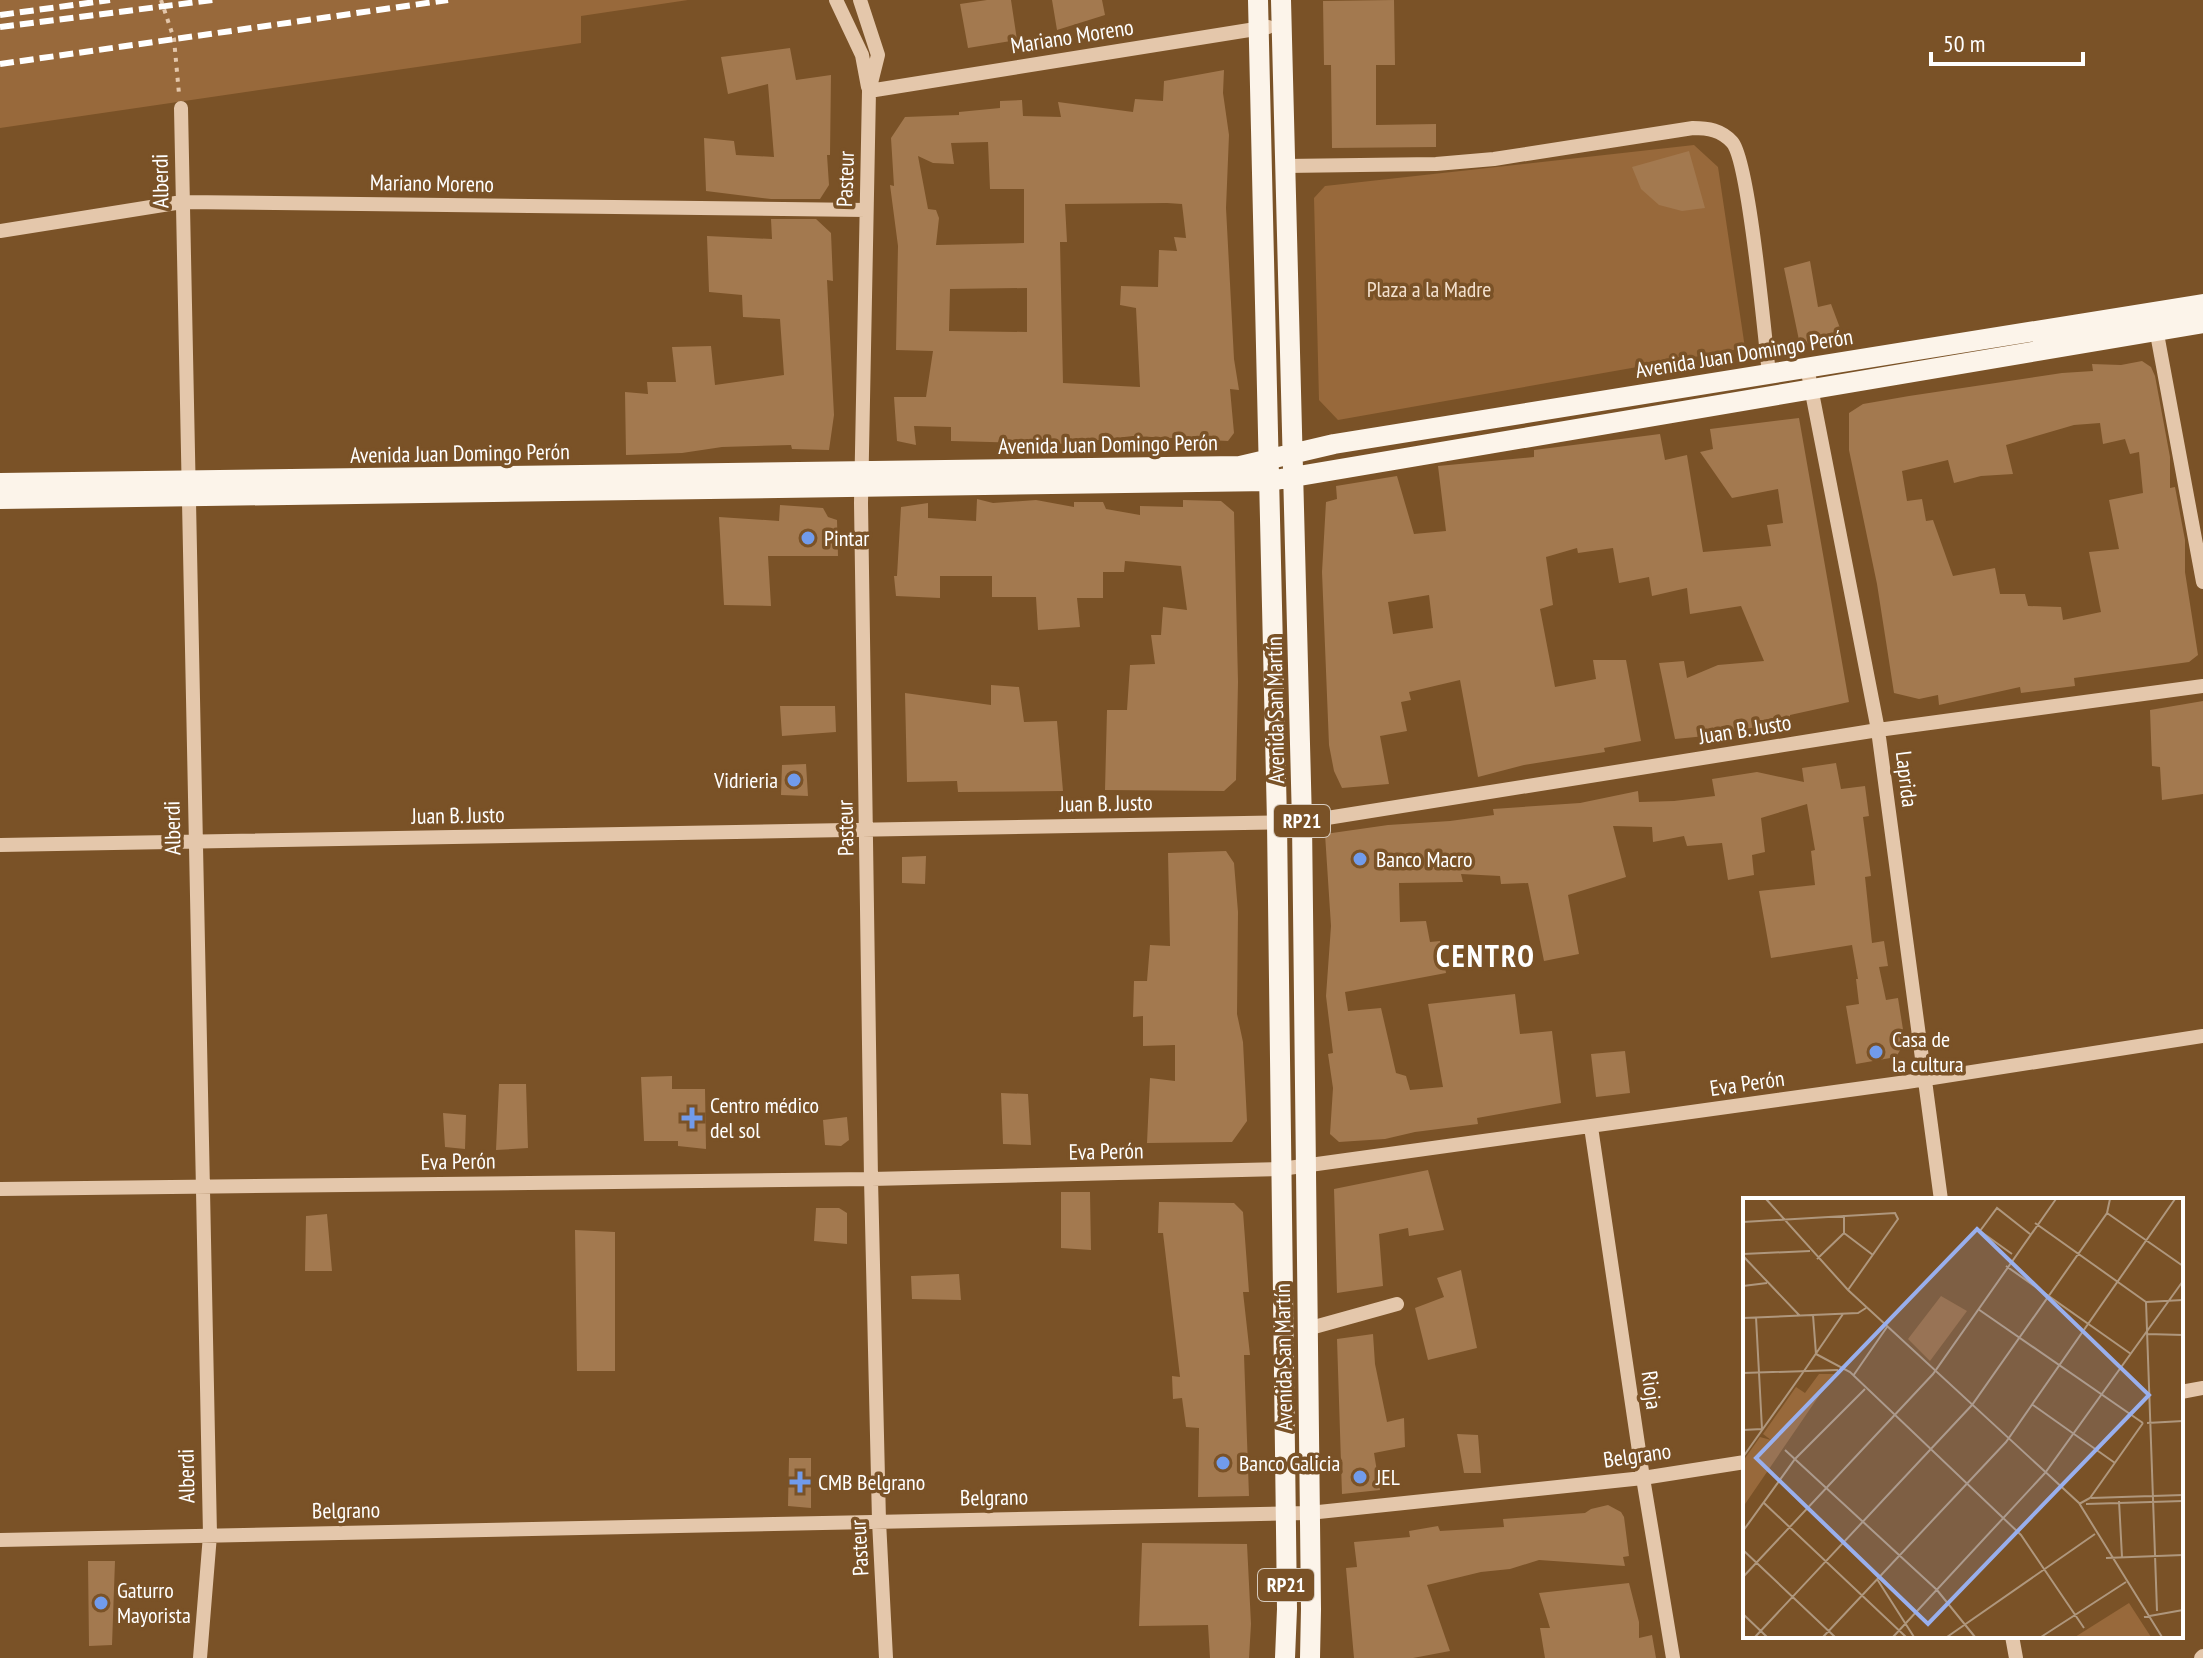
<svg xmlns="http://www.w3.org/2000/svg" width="2203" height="1658" viewBox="0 0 2203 1658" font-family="'PT Sans Narrow',sans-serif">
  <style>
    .green { fill: #98693b }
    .building { fill: #a3794f; fill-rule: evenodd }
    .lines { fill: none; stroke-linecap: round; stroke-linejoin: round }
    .path { stroke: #e4c7ab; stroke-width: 4; stroke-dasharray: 4 6; stroke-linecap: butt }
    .minor { stroke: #e4c7ab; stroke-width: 14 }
    .major { stroke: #fcf4ea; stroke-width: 20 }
    .rail { stroke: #fff; stroke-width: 6; stroke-dasharray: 14 6; stroke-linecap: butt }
    .poi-dot { fill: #719beb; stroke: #7a5227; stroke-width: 3 }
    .labels { text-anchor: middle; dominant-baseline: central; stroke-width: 7; stroke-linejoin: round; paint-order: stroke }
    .shield { fill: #7a5227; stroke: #d7cbbe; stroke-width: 2 }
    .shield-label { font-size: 20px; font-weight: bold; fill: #fff }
    .street-label { font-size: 22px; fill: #fff; stroke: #7a5227 }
    .park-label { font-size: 22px; fill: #f3e0cd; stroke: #7a5227 }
    .poi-label { font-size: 22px; fill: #fff; stroke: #7a5227; text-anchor: start }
    .district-label { font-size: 30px; font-weight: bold; letter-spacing: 2px; fill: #fff; stroke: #7a5227 }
    .inset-road { fill: none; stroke: #af977d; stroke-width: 2 }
    .view { fill: #99afed; fill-opacity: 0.15; stroke: #99afed; stroke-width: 4 }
    .inset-edge { fill: none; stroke: #fff; stroke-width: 4 }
  </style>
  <rect width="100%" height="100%" fill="#7a5227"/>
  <path class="green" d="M0 0H688L581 16V43L0 128Z
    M1694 145 1718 167 1745 348 1338 420 1319 400 1314 198 1325 186Z"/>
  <path class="building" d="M987 0H1011L1017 40 968 48 960 4Z
    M1052 0H1102L1105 15 1057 30Z
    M1394 0 1395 65H1376V125L1436 124V147L1332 148 1331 65H1324L1323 1Z
    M790 48 796 80 831 75 830 155H827L829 185 820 199H771L706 191 704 138 734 141 736 155 774 157 768 84 728 94 721 57Z
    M1224 70 1223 93 1229 135 1226 208 1234 359 1239 390 1230 389 1234 433 1228 441 1133 436 1065 444 951 441V427L914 426 916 445 897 441 894 397H926L933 351 896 350 898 246 890 185 894 186 891 138 905 117 959 115V112L1000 108V101L1022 100 1023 116 1061 117 1058 102 1133 112 1135 99 1163 101 1164 81ZM988 142 990 189H1024V243L936 245 939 218 936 210 928 209 918 156 933 163 954 164 951 143ZM1167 203 1182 204 1186 238 1174 237 1177 251 1159 250 1158 287 1121 286 1120 305 1136 308 1140 387 1063 383 1060 242H1067L1065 204ZM1027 288V332L949 331 950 289Z
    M1689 151 1705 208 1682 211 1659 205 1641 189 1632 167Z
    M771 219H816L831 233 833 281 827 280 834 415 829 450 792 449 791 445 722 447 682 453 626 455 625 392 648 394 647 382H676L672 347 711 346 715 385 784 375 780 319 743 317 742 295 709 292 707 236 772 239Z
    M1810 261 1818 307 1831 304 1843 336 1800 345 1784 268Z
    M2142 361 2151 367 2155 376 2170 457V488L2175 487 2185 540V572L2198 655 2189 662 2074 678 2075 686 2021 693 2020 687 1939 705 1938 695 1919 699 1894 693 1877 584 1849 450V413L1863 404 1909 396 2062 373 2093 371 2092 364 2121 365ZM2100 423 2103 444 2125 439 2130 454 2139 452 2143 493 2109 500 2119 549 2089 552 2101 612 2063 620 2061 607 2028 606 2025 594H2000L1995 568 1953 576 1933 520 1926 521 1922 499 1907 501 1902 471 1948 460 1954 483 1981 476 2013 474 2006 445 2074 425Z
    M1799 418 1849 702 1790 715V721L1706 736 1675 739 1659 663 1684 661 1687 678 1718 665 1764 661 1741 606 1690 614 1687 588 1652 596 1649 577 1619 583 1613 548 1578 553 1577 548 1546 557 1553 605 1540 609 1555 687 1596 679 1593 660H1626L1641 741 1604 748 1605 752 1524 765 1478 777 1460 680 1409 692 1411 700 1401 702 1407 731 1380 736 1389 784 1342 788 1334 771 1329 745 1322 572 1326 502 1337 499 1336 486 1397 476 1414 534 1446 531 1438 466 1534 457V450L1660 434 1665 460 1687 455 1703 552 1771 546 1767 525 1783 523 1778 489 1732 498 1700 452 1713 449 1710 429ZM1429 595 1433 628 1393 634 1388 602Z
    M977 499 993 503 1036 500 1074 507V502H1103L1106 509 1140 515V506L1183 507V500L1221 501 1234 512 1238 682 1236 780 1224 791 1105 790 1107 710H1127L1130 665 1155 664 1151 635H1161L1163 607 1187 610 1181 566 1125 561 1124 572H1103V598H1077L1080 627 1038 630 1036 597H992V576H940V598L896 596 894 576H897L901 507 928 503V518L976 521Z
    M780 505 823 508 828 517 837 520 838 556H768L771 606 724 605 719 517 779 521Z
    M991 685 1019 687 1024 722 1057 721 1063 791 958 792 957 781 907 782 905 693 991 705Z
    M2203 701V794L2162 800 2160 767 2152 766 2150 710Z
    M780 706H835L836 732 782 736Z
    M1836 763 1841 789 1865 786 1869 816 1863 817 1871 876 1865 877 1872 943 1884 941 1888 966 1879 967 1886 1000 1898 998 1905 1042 1896 1057 1856 1064 1846 1006 1859 1004 1856 979H1858L1852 945 1771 958 1759 891 1815 885 1811 851 1815 850 1807 804 1761 818 1765 852 1752 855 1754 875 1728 880 1722 843 1687 846 1684 836 1653 842 1652 827 1613 826 1626 877 1568 895 1579 954 1544 961 1528 883 1501 884 1500 876 1461 874 1463 882 1399 883 1400 922 1426 921 1430 942 1440 941 1446 973 1345 992 1348 1011 1381 1008 1396 1073 1406 1076 1410 1090 1443 1087 1428 1004 1515 994 1520 1034 1552 1031 1561 1103 1477 1118 1478 1124 1415 1132 1385 1139 1339 1142 1330 1134 1333 1088 1328 1054 1333 1053 1326 996 1331 926 1325 834 1388 825 1450 821 1494 815 1493 809 1580 803 1638 791 1639 802 1674 801 1715 796 1712 779 1757 772 1804 782 1802 768Z
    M806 764 808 796 781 795 782 765Z
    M1226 851 1234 863 1238 912 1237 1014 1243 1042 1247 1121 1232 1142 1147 1143 1150 1078 1175 1081V1045L1143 1046V1016L1133 1017 1134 981H1147L1150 945 1170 946 1168 853Z
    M926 856 925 884 902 883V857Z
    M1625 1051 1630 1093 1596 1097 1591 1054Z
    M672 1076V1089H705L706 1149 678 1146V1141H644L641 1077Z
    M499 1084H526L528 1148 496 1150Z
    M1001 1093 1028 1094 1031 1145 1003 1144Z
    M443 1113 466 1115 465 1149 445 1147Z
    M847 1117 849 1140 841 1146 825 1145 823 1120Z
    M1428 1170 1444 1230 1409 1236 1408 1228 1379 1234 1383 1286 1337 1293 1334 1189Z
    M1061 1192H1090L1091 1250 1061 1248Z
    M1159 1202 1234 1203 1243 1212 1249 1292H1243L1250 1355H1244L1249 1496 1198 1497 1199 1428 1186 1427 1182 1398 1173 1399 1172 1376 1180 1377 1163 1233H1158Z
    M816 1208H839L847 1213V1244L814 1241Z
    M327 1214 332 1271H305L306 1216Z
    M575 1230 615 1232V1371H577Z
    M1461 1270 1477 1348 1428 1360 1415 1308 1444 1297 1437 1278Z
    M959 1274 961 1300 912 1299 911 1276Z
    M1373 1334 1375 1364 1387 1422 1404 1418 1405 1447 1374 1453 1380 1490 1342 1494 1337 1339Z
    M1457 1434 1478 1435 1481 1473H1464Z
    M789 1458H811V1508L788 1506Z
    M1608 1505 1621 1512 1624 1517 1629 1556 1623 1557 1625 1566 1539 1560 1510 1569 1481 1572 1427 1585 1450 1651 1413 1658H1354L1346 1568 1357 1567 1354 1542 1410 1537 1409 1531 1438 1526 1440 1531 1504 1527 1503 1519 1585 1513 1591 1509Z
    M1142 1543 1247 1544 1251 1624 1249 1658H1210L1208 1625 1139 1626Z
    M88 1561H115L112 1645 89 1646Z
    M1629 1583 1639 1622V1638L1652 1635 1656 1658H1545L1540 1628H1550L1539 1593Z"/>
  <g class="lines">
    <path class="path" d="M161 0 174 39 179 94"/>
    <path class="minor" d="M836 0 862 55 868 87
      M860 0 878 55 869 91 861 503 871 1179 879 1521 886 1658
      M869 91 1268 27
      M181 108 210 1535 200 1658
      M1285 166 1436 164 1494 159 1693 128C1708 128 1721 130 1732 142 1749 160 1765 339 1769 374
      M0 231 182 202 866 210
      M2155 323 2203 582
      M1807 367 1878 730 1941 1200
      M0 845 1302 822 1878 730 2203 686
      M1591 1127 1643 1478 1673 1658
      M0 1189 871 1179 1281 1169 1907 1082 2203 1036
      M1307 1329 1397 1304
      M2181 1392 2203 1388
      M0 1540 1309 1513 1643 1478 1745 1462
      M2012 1636 2016 1658
      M2201 1658 2203 1656"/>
    <path class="major" d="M1258 0 1277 822 1287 1609 1285 1658
      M1281 0 1302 822 1311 1609 1310 1658
      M0 483 1240 466 1334 444 2203 304
      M0 499 1270 481 2203 323"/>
    <path class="rail" d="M0 15 110 0
      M0 27 213 0
      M0 64 448 0"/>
  </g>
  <g class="poi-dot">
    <circle cx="808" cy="538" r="8"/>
    <circle cx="794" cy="780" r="8"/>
    <circle cx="1360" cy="859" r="8"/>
    <circle cx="1876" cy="1052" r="8"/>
    <path d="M688 1106h8v8h8v8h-8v8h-8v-8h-8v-8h8z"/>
    <circle cx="1223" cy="1463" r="8"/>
    <circle cx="1360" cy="1477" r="8"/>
    <path d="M796 1470h8v8h8v8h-8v8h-8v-8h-8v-8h8z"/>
    <circle cx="101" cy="1603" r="8"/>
  </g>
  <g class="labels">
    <g class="shield">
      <rect x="1274" y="805" width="56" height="32" rx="6"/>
      <rect x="1258" y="1569" width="56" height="32" rx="6"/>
    </g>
    <g class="shield-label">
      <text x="1302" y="821">RP21</text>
      <text x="1286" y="1585">RP21</text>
    </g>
    <g class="street-label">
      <text transform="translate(1072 36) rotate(-9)">Mariano Moreno</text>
      <text transform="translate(845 179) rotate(-88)">Pasteur</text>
      <text transform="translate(160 181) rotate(-91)">Alberdi</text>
      <text transform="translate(432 183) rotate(1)">Mariano Moreno</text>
      <text transform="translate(1744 353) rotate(-9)">Avenida Juan Domingo Perón</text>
      <text transform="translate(1108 444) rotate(-1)">Avenida Juan Domingo Perón</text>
      <text transform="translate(460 453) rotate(-1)">Avenida Juan Domingo Perón</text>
      <text transform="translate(1275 710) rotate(-91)">Avenida San Martín</text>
      <text transform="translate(1745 729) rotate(-9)">Juan B. Justo</text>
      <text transform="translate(1907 779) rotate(83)">Laprida</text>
      <text transform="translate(1106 803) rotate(-1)">Juan B. Justo</text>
      <text transform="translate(458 815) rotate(-1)">Juan B. Justo</text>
      <text transform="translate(172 828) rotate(-91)">Alberdi</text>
      <text transform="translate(845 828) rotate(-91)">Pasteur</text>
      <text transform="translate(1747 1083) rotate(-8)">Eva Perón</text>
      <text transform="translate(1106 1151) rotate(-1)">Eva Perón</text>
      <text transform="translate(458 1161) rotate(-1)">Eva Perón</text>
      <text transform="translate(1283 1357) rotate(-91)">Avenida San Martín</text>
      <text transform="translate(1652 1390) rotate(82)">Rioja</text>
      <text transform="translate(1637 1455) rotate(-8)">Belgrano</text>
      <text transform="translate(186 1476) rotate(-91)">Alberdi</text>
      <text transform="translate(994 1497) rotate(-1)">Belgrano</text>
      <text transform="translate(346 1510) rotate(-1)">Belgrano</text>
      <text transform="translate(859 1548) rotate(-93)">Pasteur</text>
    </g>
    <g class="park-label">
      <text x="1429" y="289">Plaza a la Madre</text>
    </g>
    <g class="poi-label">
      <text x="824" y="538">Pintar</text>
      <text x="778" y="780" text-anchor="end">Vidrieria</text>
      <text x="1376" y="859">Banco Macro</text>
      <text x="1892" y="1039">Casa de<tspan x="1892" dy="25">la cultura</tspan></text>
      <text x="710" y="1105">Centro médico<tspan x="710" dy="25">del sol</tspan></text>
      <text x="1239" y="1463">Banco Galicia</text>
      <text x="1376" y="1477">JEL</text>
      <text x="818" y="1482">CMB Belgrano</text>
      <text x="117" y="1590">Gaturro<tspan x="117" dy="25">Mayorista</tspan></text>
    </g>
    <g class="district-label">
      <text x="1486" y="955">CENTRO</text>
    </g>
  </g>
  <g transform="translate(1743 1198)">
    <rect width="440" height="440" fill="#7a5227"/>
    <path d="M198 98 224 113 187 163 165 141ZM76 176H91L0 309V263L17 239 28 242 20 236 53 189 62 195ZM386 405 408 439H332Z" fill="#98693b"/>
    <path class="inset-road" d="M23 1 105 92 336 305 419 439M364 15 440 68M0 24 152 15 155 21 105 92M292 25 403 104M101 35 130 57M0 56 67 53M269 56 237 33 254 10 287 36M0 58 57 118M74 61 101 35V17M263 68 388 156M0 88 24 85M403 104 414 413M403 104 440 102M235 111 400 225M70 117 73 156 107 174 278 337 341 430M0 120 115 115 123 110M404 136 440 137M61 173 100 116M0 175 95 172M110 178 144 129M290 207 372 265M404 225 440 223M0 232 19 231 13 119M42 252 194 392 232 439M0 259 61 173M348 300 440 297M376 303 379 359M21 305 163 439M336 306 347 300 400 225M343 306 440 303M0 333 52 261 122 191M0 352 92 439M363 360 440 357M0 379 190 176 313 1M134 381 171 439M0 416 24 439M401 419 440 412M12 439 229 207 364 15 367 1M80 439 263 244 432 1M150 439 302 275 440 83M204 439 352 336M298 439 383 384"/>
    <path class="view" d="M234 31 406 197 185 426 13 260Z"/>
    <rect width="440" height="440" class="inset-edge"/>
  </g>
  <path d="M1931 52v12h152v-12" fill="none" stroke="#ffffff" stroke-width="4"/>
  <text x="1943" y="52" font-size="24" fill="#ffffff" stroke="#7a5227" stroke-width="6" paint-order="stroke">50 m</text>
</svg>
